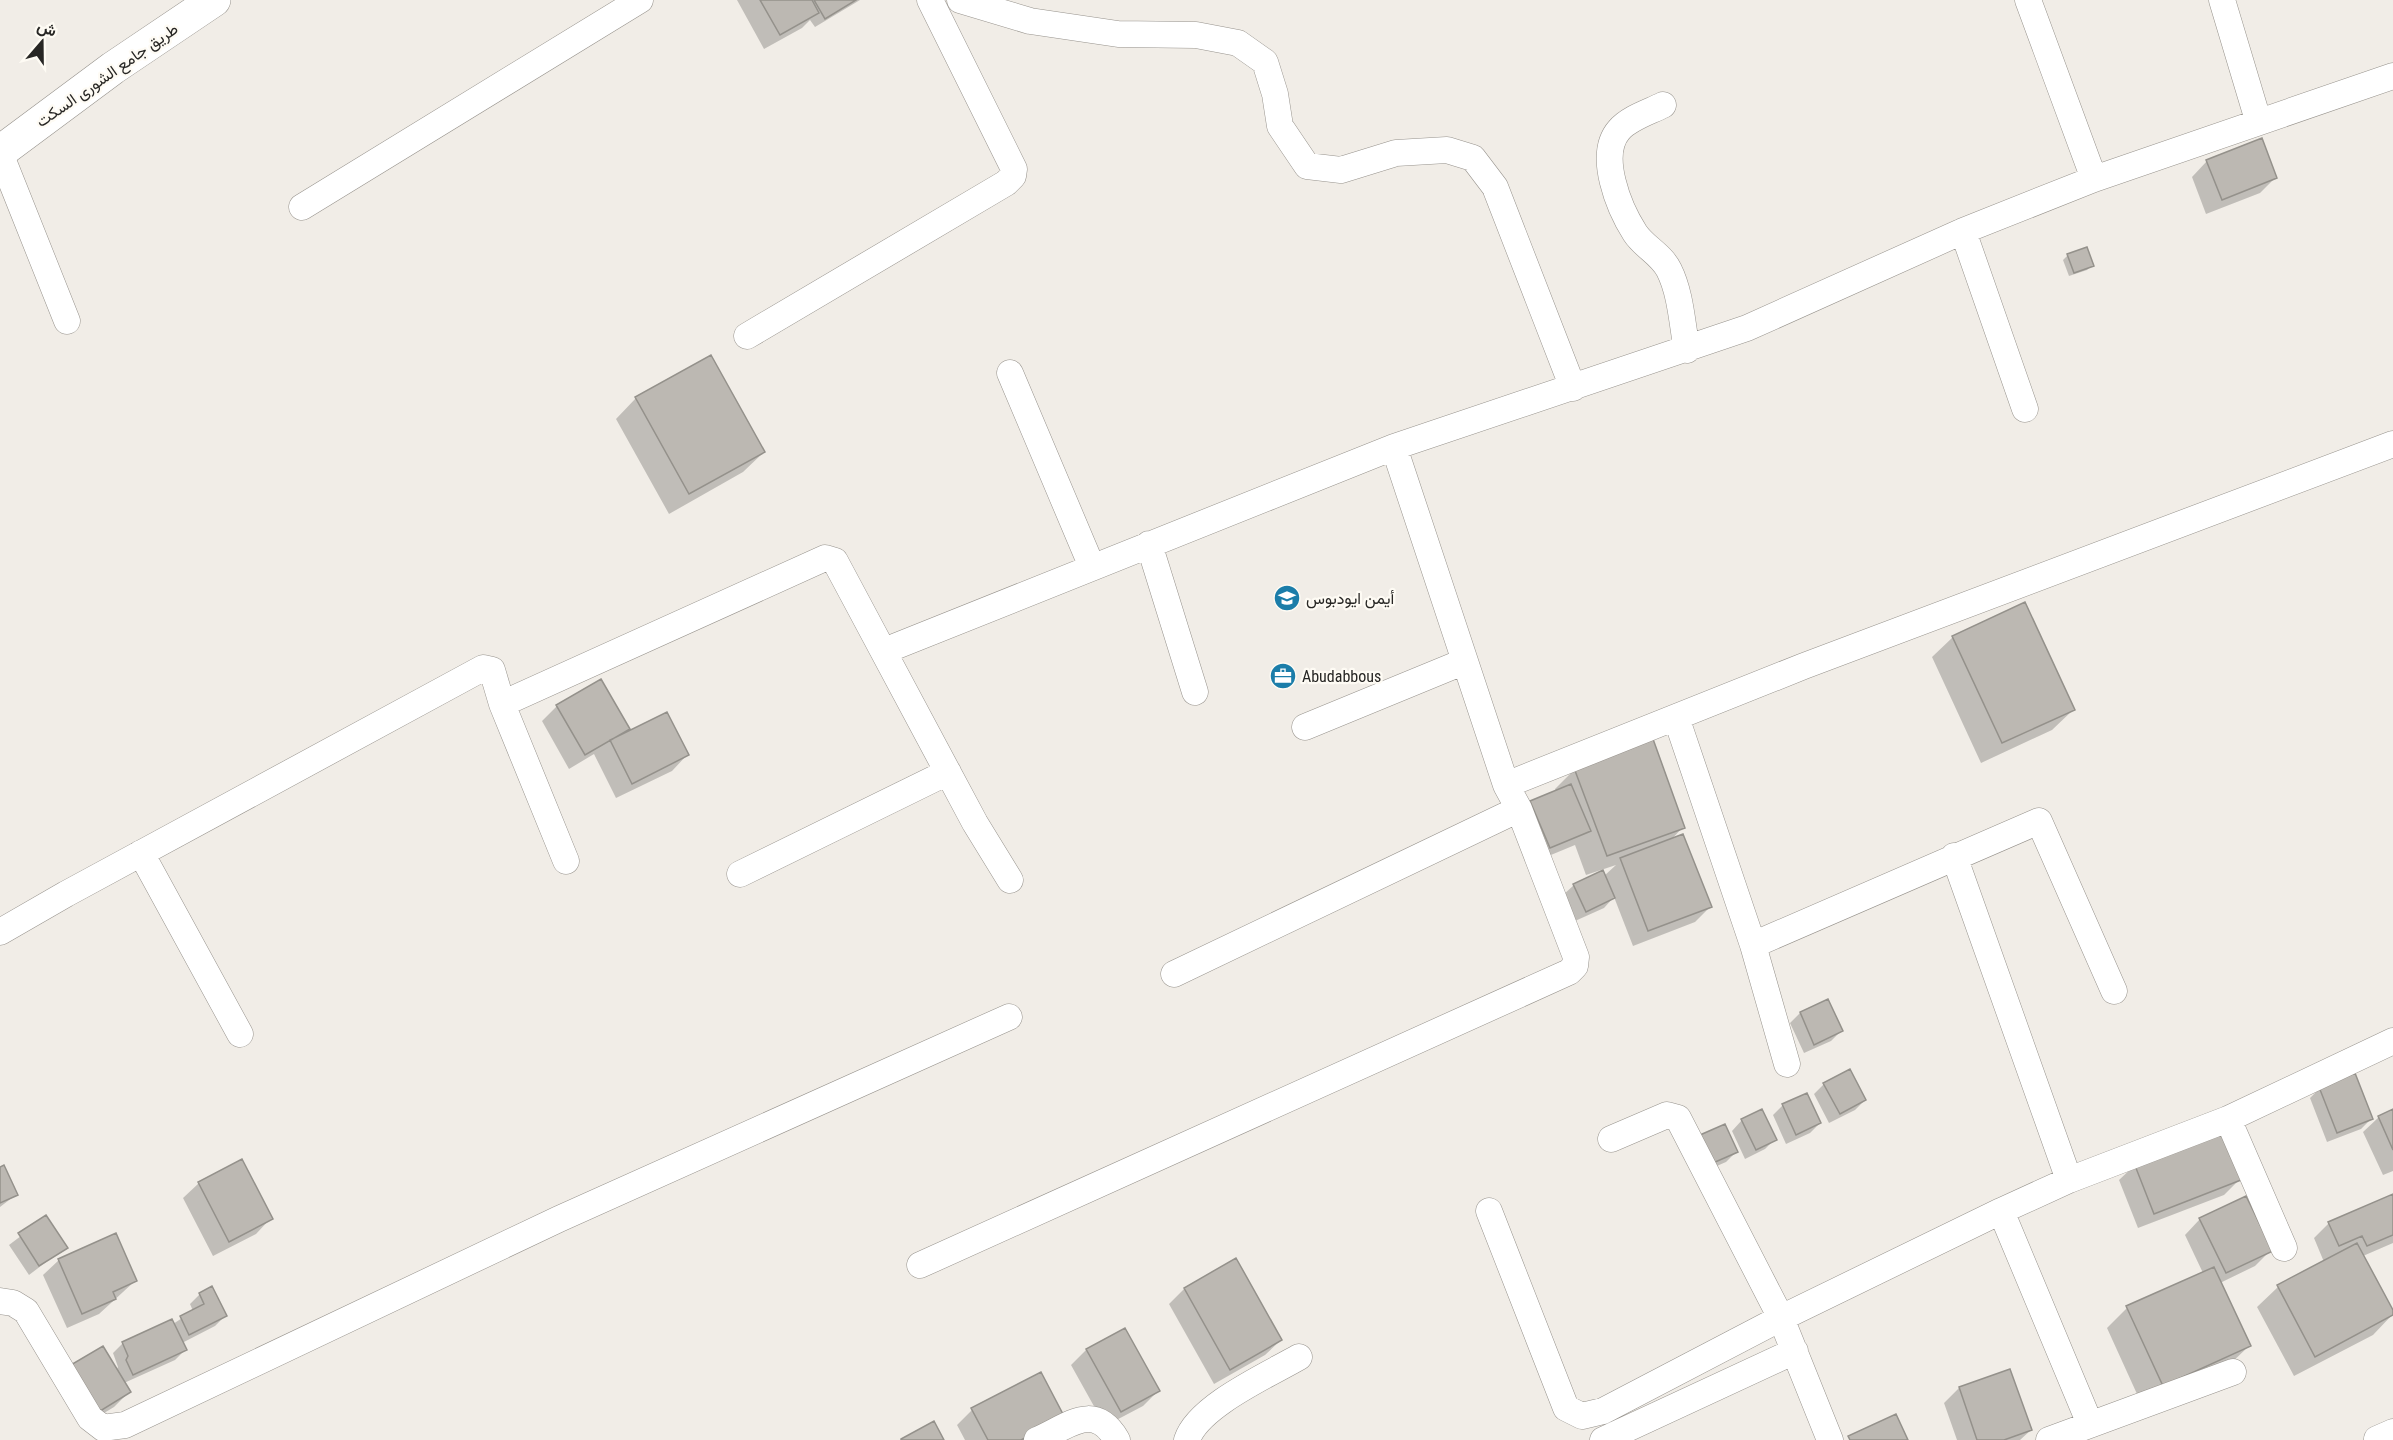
<svg xmlns="http://www.w3.org/2000/svg" width="2393" height="1440" viewBox="0 0 2393 1440" font-family="'Roboto Condensed',Vazirmatn,sans-serif">
  <style>
    .shadow { fill: #0003 }
    .building { fill: #bcb8b2; stroke: #94918b; stroke-width: 1.5 }
    .lines { fill: none; stroke-linecap: round; stroke-linejoin: round }
    .street-casing { stroke: #97938d; stroke-width: 27 }
    .secondary-casing { stroke: #97938d; stroke-width: 34 }
    .street { stroke: #fff; stroke-width: 26 }
    .secondary { stroke: #fff; stroke-width: 33 }
    .labels { text-anchor: middle; dominant-baseline: central; stroke-width: 4.5; stroke-linejoin: round; paint-order: stroke }
    .street-label { font-size: 16px; fill: #272624; stroke: #fefbf4 }
    .poi-label { font-size: 16px; fill: #272624; stroke: #fefbf4; text-anchor: start }
  </style>
  <rect width="100%" height="100%" fill="#f1ede7"/>
  <path class="shadow" d="M737 0H860L815 27 810 20 802 28 764 49Z
    M2207 161 2275 178 2260 193 2206 214 2192 177Z
    M2068 255 2092 265 2087 270 2069 276 2063 260Z
    M636 398 764 452 743 472 669 514 616 419Z
    M1953 637 2073 710 2052 730 1981 763 1932 657Z
    M601 681 630 731 687 755 672 771 616 798 594 754 569 769 542 721 557 706Z
    M1575 769 1683 827 1670 841 1710 907 1695 922 1633 946 1614 897 1604 908 1575 921 1563 895 1574 885 1602 872 1604 876 1616 865 1586 875 1575 845 1534 862 1516 818 1531 803 1556 792 1555 789Z
    M1827 1001 1841 1031 1831 1041 1804 1053 1790 1023 1800 1013Z
    M1824 1084 1865 1100 1855 1110 1829 1123 1814 1094Z
    M2320 1088 2371 1119 2361 1129 2327 1142 2310 1098Z
    M1783 1105 1820 1123 1810 1133 1786 1144 1773 1115Z
    M1762 1111 1775 1139 1765 1149 1745 1159 1732 1131 1742 1120Z
    M2393 1111V1171L2383 1175 2363 1132 2379 1117Z
    M1701 1136 1736 1152 1726 1162 1703 1172Z
    M2135 1165 2239 1180 2224 1195 2138 1228 2119 1180Z
    M0 1169 17 1194 0 1207Z
    M199 1183 271 1218 256 1234 213 1256 183 1198Z
    M2393 1196V1243L2363 1256 2393 1314 2373 1335 2294 1376 2257 1307 2278 1287 2324 1262 2314 1238 2329 1223Z
    M46 1217 66 1247 29 1275 9 1245Z
    M2200 1219 2271 1250 2255 1266 2220 1283 2249 1346 2228 1366 2142 1405 2107 1328 2127 1308 2203 1273 2185 1235Z
    M59 1260 135 1281 99 1314 67 1328 43 1275Z
    M1235 1260 1281 1340 1265 1355 1214 1384 1169 1304 1184 1289Z
    M211 1288 225 1316 215 1326 182 1343 185 1350 175 1360 124 1383 129 1392 114 1407 81 1427 54 1383 116 1371 118 1367 113 1353 123 1343 173 1324 193 1311 190 1304 200 1294Z
    M1124 1330 1158 1391 1143 1406 1105 1426 1071 1365 1086 1350Z
    M1959 1388 2031 1430 2020 1440H1957L1944 1403Z
    M972 1410 1033 1440H965L957 1425Z"/>
  <path class="building" d="M760 0H812L819 13 780 35Z
    M814 0H856L825 19Z
    M2262 138 2277 178 2222 200 2206 160Z
    M2087 247 2094 266 2074 273 2067 254Z
    M711 355 765 452 689 494 635 397Z
    M2025 602 2075 710 2002 743 1952 636Z
    M601 679 630 729 585 755 556 705Z
    M667 712 689 755 632 784 610 740Z
    M1653 739 1685 828 1607 856 1574 768Z
    M1571 784 1591 831 1550 848 1530 801Z
    M1683 834 1712 907 1648 931 1620 858Z
    M1603 870 1615 898 1586 912 1573 884Z
    M1828 999 1843 1031 1814 1045 1800 1012Z
    M1850 1069 1866 1100 1840 1114 1823 1083Z
    M2355 1073 2373 1119 2337 1133 2319 1087Z
    M1807 1093 1821 1123 1796 1135 1782 1104Z
    M1762 1109 1777 1140 1756 1150 1741 1119Z
    M2393 1109V1150L2378 1116Z
    M1725 1124 1738 1152 1713 1163 1700 1135Z
    M2221 1129 2241 1180 2154 1214 2134 1163Z
    M242 1159 273 1219 229 1242 198 1182Z
    M4 1165 18 1195 0 1203V1167Z
    M2393 1194V1235L2367 1246 2362 1236 2339 1246 2328 1222Z
    M2246 1196 2273 1251 2226 1273 2199 1218Z
    M46 1215 68 1248 39 1266 18 1233Z
    M116 1233 137 1281 113 1292 116 1299 82 1314 58 1259Z
    M2357 1243 2393 1310V1315L2315 1357 2277 1285Z
    M1236 1258 1282 1340 1230 1370 1184 1288Z
    M2214 1267 2251 1346 2163 1386 2126 1306Z
    M212 1286 227 1316 189 1335 180 1316 204 1304 199 1293Z
    M172 1319 187 1350 133 1375 126 1360 128 1356 122 1342Z
    M1125 1328 1160 1391 1121 1412 1086 1349Z
    M103 1346 131 1392 97 1413 69 1366Z
    M2010 1369 2032 1430 2004 1440H1977L1959 1387Z
    M1041 1372 1065 1418 1021 1440H988L971 1408Z
    M1896 1414 1908 1440H1850L1848 1436Z
    M934 1421 944 1440H901V1439Z"/>
  <g class="lines">
    <defs>
      <path id="street" d="M960 0 1030 21 1118 34 1196 35 1238 43 1265 62 1275 94 1280 126 1307 166 1341 170 1396 153 1447 150 1473 158 1495 187 1573 388
        M2028 0 2094 179
        M2222 0 2258 120
        M1663 105C1649 112 1629 118 1619 130 1597 155 1619 208 1635 233 1644 247 1661 254 1669 270 1681 294 1682 324 1687 350
        M0 153 67 321
        M302 207 640 0
        M1963 231 2025 409
        M747 336 1006 183 1013 176 1014 169 930 0
        M1010 373 1092 567
        M1149 544 1195 692
        M884 651 1394 447 1747 328 1963 231 2094 179 2393 76
        M502 704 825 558 835 561 975 823 1010 880
        M1676 717 1753 945 2039 821 2114 991
        M1305 727 1463 662
        M1506 785 1804 666 2393 444
        M141 853 240 1034
        M1954 856 2069 1180
        M740 874 948 772
        M0 932 66 894 483 668 492 670 502 704 566 861
        M1753 945 1787 1064
        M1174 974 1519 809
        M2228 1119 2284 1248
        M1611 1139 1667 1115 1678 1118 1781 1318 1830 1440
        M1489 1211 1566 1408 1582 1416 1603 1411 1781 1318 2001 1211 2069 1180 2228 1119 2393 1041
        M2001 1211 2090 1424
        M920 1265 1569 972 1575 966 1576 957 1519 809 1506 785 1394 447
        M0 1301 13 1303 26 1311 90 1418 103 1428 125 1425 559 1219 1009 1017
        M2377 1439 2393 1432
        M1037 1440C1069 1426 1094 1401 1117 1440
        M1187 1440C1198 1406 1268 1375 1299 1357
        M1603 1440 1795 1351
        M2049 1440 2233 1372"/>
      <path id="secondary" d="M0 152 113 68 214 0"/>
    </defs>
    <use href="#street" class="street-casing"/>
    <use href="#secondary" class="secondary-casing"/>
    <use href="#street" class="street"/>
    <use href="#secondary" class="secondary"/>
  </g>
  <defs>
    <symbol id="school-disc" viewBox="-11 -11 22 22"><circle r="9.5" fill="#1b7da9" stroke="#fefbf4"/><path d="M0-5L7-2L0 1L-7-2ZM-4 1L0 2.5L4 1V4Q0 6-4 4Z" fill="#fff"/></symbol>
    <symbol id="office-disc" viewBox="-11 -11 22 22"><circle r="9.5" fill="#1b7da9" stroke="#fefbf4"/><path d="M-6-3h4V-5.5h4V-3h4V5H-6ZM-1-4.5V-3h2v-1.5ZM-6 0V1H6V0Z" fill="#fff"/></symbol>
  </defs>
  <g fill-rule="evenodd">
    <use href="#school-disc" x="1272" y="583" width="30" height="30"/>
    <use href="#office-disc" x="1268" y="661" width="30" height="30"/>
  </g>
  <g class="labels">
    <g class="street-label">
      <text transform="translate(107 75) rotate(-35)">طريق جامع الشورى السكت</text>
    </g>
    <g class="poi-label">
      <text x="1306" y="598">أيمن ايودبوس</text>
      <text x="1302" y="676">Abudabbous</text>
    </g>
  </g>
  <g transform="translate(42 42) rotate(20)" stroke="#fefbf4" stroke-width="4.5" paint-order="stroke">
  <path d="M0-4.5L10 22L0 15L-10 22Z" fill="#272624"/>
  <text y="-9" font-size="16" font-weight="bold" text-anchor="middle" fill="#272624">ش</text>
  </g>
</svg>
